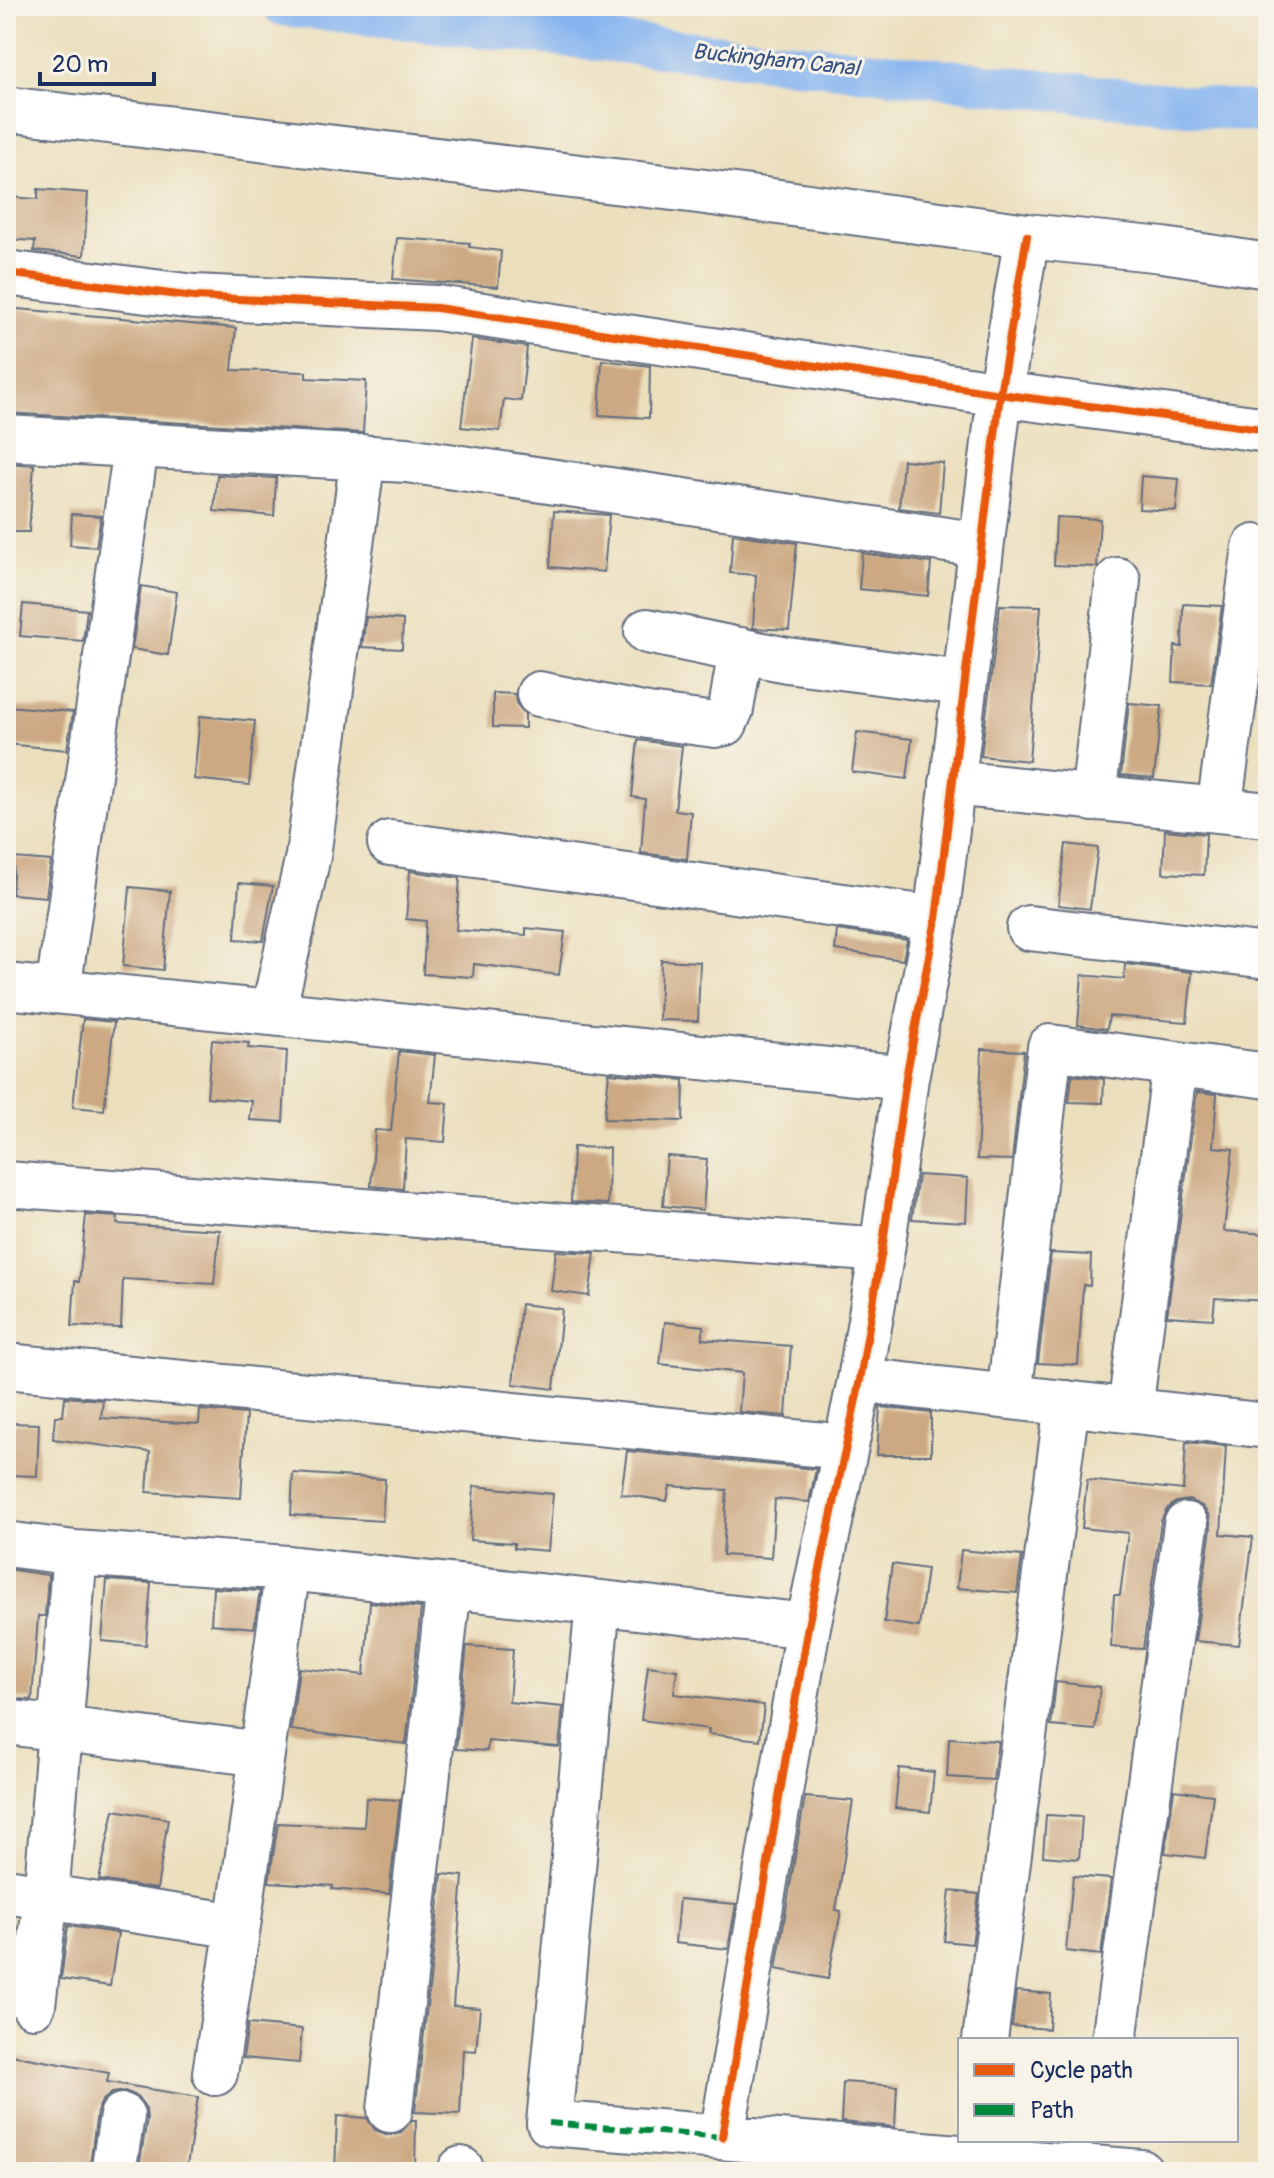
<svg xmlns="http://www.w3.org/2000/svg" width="1274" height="2178" viewBox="0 0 1274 2178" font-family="Pangolin,sans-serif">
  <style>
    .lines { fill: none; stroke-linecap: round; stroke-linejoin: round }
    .canal { stroke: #85b4f0; stroke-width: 40 }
    .building { fill: #cca983 }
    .street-casing { stroke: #646d7f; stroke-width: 48 }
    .street { stroke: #fff; stroke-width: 44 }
    .quiet { stroke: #00873e; stroke-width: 6; stroke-dasharray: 12 6; stroke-linecap: butt }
    .cycleway-casing { stroke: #f7f3e8; stroke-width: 13 }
    .cycleway { stroke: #e8590c; stroke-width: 8 }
    .labels { text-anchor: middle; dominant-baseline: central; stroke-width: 6; stroke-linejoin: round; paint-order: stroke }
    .water-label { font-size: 22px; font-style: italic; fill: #365082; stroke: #f7f3e8 }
  </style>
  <rect width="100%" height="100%" fill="#f7f3e8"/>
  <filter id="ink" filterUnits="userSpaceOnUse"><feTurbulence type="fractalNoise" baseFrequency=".0125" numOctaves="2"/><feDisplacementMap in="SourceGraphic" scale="16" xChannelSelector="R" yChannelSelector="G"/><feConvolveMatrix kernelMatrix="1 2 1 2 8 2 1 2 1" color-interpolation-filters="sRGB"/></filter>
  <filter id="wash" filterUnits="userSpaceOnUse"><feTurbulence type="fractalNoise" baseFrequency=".006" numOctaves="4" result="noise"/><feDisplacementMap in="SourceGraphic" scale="32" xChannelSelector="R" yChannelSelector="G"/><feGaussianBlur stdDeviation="1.8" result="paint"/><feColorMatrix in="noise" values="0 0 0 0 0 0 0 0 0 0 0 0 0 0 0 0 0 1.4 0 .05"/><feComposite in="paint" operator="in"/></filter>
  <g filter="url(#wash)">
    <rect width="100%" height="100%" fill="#ebdfbd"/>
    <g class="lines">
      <path class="canal" d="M283 6 1268 114"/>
    </g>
    <g id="blocks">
      <path class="building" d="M38 189 88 193 84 256 34 251 35 241 6 239V197L38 199Z
        M397 238 470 243 469 247 501 251 498 287 393 279Z
        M6 308 236 328 232 370 306 372V378L366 381 363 433 6 413Z
        M472 339 527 347 521 401 504 399 500 431 461 427Z
        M602 360 650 366 649 418 599 415Z
        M903 460 943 463 939 513 899 508Z
        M6 463 34 465 29 532H6Z
        M217 475 276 478 274 516 214 511Z
        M1141 476 1179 479 1176 511 1139 509Z
        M554 511 609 515 604 572 550 567Z
        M72 514 101 516 96 547 70 545Z
        M1056 517 1100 519 1097 567 1054 565Z
        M733 534 797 543 789 630 753 628 756 575 730 573Z
        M862 553 931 563 928 596 859 589Z
        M141 586 177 592 168 655 132 649Z
        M23 604 87 610 83 641 20 636Z
        M1183 604 1222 606 1211 684 1173 682 1175 646 1182 647Z
        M1000 605 1041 606 1029 761 981 756Z
        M366 617 403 620 402 649 362 647Z
        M493 693 515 694 516 703 525 714V728L493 727Z
        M1129 703 1162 706 1154 778 1121 775Z
        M8 706 73 712 67 750 6 744Z
        M200 716 255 721 249 785 194 779Z
        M857 732 912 739 907 779 852 772Z
        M638 740 682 746 675 810 691 812 687 859 641 853 645 799 632 797Z
        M1165 830 1206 834 1204 875 1163 873Z
        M1066 844 1098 848 1090 909 1058 905Z
        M14 858 51 861 46 897 12 894Z
        M410 871 460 878 456 930 526 935V928L565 932 559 975 474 964 473 977 423 974 426 921 406 919Z
        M239 883 273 886 263 941 235 939Z
        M130 887 170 891 163 970 123 966Z
        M837 930 907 940 903 960 835 950Z
        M661 960 700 962 698 1021 659 1020Z
        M1125 964 1192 972 1187 1022 1109 1016 1107 1029 1078 1025 1082 975 1124 979Z
        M83 1019 114 1022 104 1110 73 1107Z
        M212 1040 249 1043 248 1048 287 1051 283 1122 250 1120 252 1101 207 1097Z
        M982 1049 1024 1051 1012 1160 977 1159Z
        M399 1051 435 1055 430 1102 448 1103 445 1142 406 1139 403 1189 371 1186 375 1130 391 1131Z
        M609 1073 684 1080 683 1121 604 1119Z
        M1072 1075 1104 1079 1103 1103 1069 1102Z
        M1197 1092 1217 1094 1213 1147 1233 1149 1224 1231 1268 1234V1301L1215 1298 1213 1319 1167 1316Z
        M573 1147 609 1148 608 1204 571 1202Z
        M667 1156 707 1159 703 1210 663 1206Z
        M918 1175 968 1178 966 1222 912 1219Z
        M86 1215 118 1217 117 1224 220 1230 214 1284 123 1279 121 1328 72 1326 75 1281 79 1282Z
        M556 1251 595 1253 589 1296 551 1291Z
        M1051 1253 1091 1255 1090 1286 1083 1285 1078 1365 1038 1363Z
        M521 1304 562 1309 554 1389 513 1384Z
        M665 1322 704 1326 702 1339 791 1346 786 1416 739 1412 742 1373 660 1364Z
        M65 1397 103 1400 101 1418 199 1424 200 1410 246 1414 241 1498 147 1492 150 1452 53 1439 55 1416H63Z
        M880 1407 931 1413V1455H877Z
        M10 1423 39 1424 37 1476 9 1475Z
        M1186 1442 1226 1446 1221 1534 1253 1537 1239 1645 1195 1641 1211 1528 1209 1515 1202 1506 1189 1500 1176 1502 1167 1509 1161 1521 1143 1649 1111 1647 1114 1595H1120L1128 1533 1082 1528 1087 1480 1183 1490Z
        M627 1451 816 1469 809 1502 775 1499 771 1558 723 1555 727 1490 670 1486 667 1501 621 1494Z
        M293 1473 385 1479 382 1521 291 1515Z
        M474 1486 553 1494 548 1551 514 1548V1543L470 1540Z
        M961 1550 1022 1556 1017 1593 957 1588Z
        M892 1564 927 1569 919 1627 884 1622Z
        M6 1569 48 1575 45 1616H38L32 1700 6 1698Z
        M107 1580 151 1583 146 1645 102 1641Z
        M213 1588 260 1591 254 1628 211 1624Z
        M370 1602 421 1608 406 1744 291 1730 299 1668 364 1675Z
        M467 1646 513 1649 509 1702 563 1707 559 1747 488 1741 487 1751 456 1749Z
        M648 1666 677 1670 674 1694 764 1705 760 1740 708 1734 709 1729 641 1720Z
        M1056 1682 1100 1687 1095 1730 1051 1726Z
        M949 1738 998 1741 993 1780 947 1777Z
        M899 1768 934 1772 930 1812 895 1808Z
        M1174 1790 1213 1795 1205 1858 1165 1853Z
        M805 1797 853 1801 836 1910 841 1911 828 1979 776 1969Z
        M366 1798 400 1800 389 1894 332 1889 333 1886 269 1882 278 1823 364 1827Z
        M114 1810 168 1819 157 1889 99 1880Z
        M1046 1815 1082 1817 1079 1859 1043 1856Z
        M442 1874 463 1876 453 2006 480 2008 476 2051 463 2050 460 2114 415 2112Z
        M1073 1876 1111 1879 1101 1955 1066 1951Z
        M950 1891 979 1894 972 1944 944 1941Z
        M679 1899 736 1904 728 1949 675 1943Z
        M68 1926 118 1933 110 1986 61 1979Z
        M1016 1991 1051 1994 1049 2029 1012 2026Z
        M248 2024 302 2029 299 2063 243 2058Z
        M6 2054 109 2073 107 2082 198 2097 186 2172H138L147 2120 146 2108 137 2096 125 2091 112 2093 102 2101 97 2112 89 2172H6Z
        M843 2082 897 2086 895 2127 841 2122Z
        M337 2116 367 2118 375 2130 388 2135 401 2132 412 2120H416L415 2172H335Z"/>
    </g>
  </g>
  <g filter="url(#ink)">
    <use href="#blocks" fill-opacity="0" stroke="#646d7f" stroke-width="2"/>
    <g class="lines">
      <defs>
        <path id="street" d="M6 109 698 191 1027 236 1163 250 1268 266
          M6 273 194 297 437 308 1000 394 1268 430
          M6 438 407 460 981 545
          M647 631 787 660 962 683
          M539 694 648 716 715 725 725 723 731 709 741 650
          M952 783 1268 815
          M1093 799 1118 580
          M1219 810 1255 547
          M390 843 936 919
          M1029 928 1268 956
          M6 986 906 1078
          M58 991 136 447
          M273 1013 308 856 363 457
          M6 1184 882 1250
          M6 1366 846 1447
          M860 1380 1268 1426
          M1009 1397 1050 1047 1268 1076
          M1130 1410 1175 1064
          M6 1544 75 1553 288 1568 808 1626
          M598 1603 549 2123 1141 2172
          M6 1722 262 1754
          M6 1891 238 1926
          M33 2005 46 1897 75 1553
          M985 2040 1067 1403
          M1114 2040 1186 1525
          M215 2073 238 1926 288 1568
          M390 2110 449 1586
          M722 2137 808 1626 860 1380 882 1250 906 1078 936 919 1000 394 1027 236
          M113 2172 122 2116
          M461 2172V2169"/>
      </defs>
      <use href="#street" class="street-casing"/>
      <use href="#street" class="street"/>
      <path class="quiet" d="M549 2123 722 2137"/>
      <defs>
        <path id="cycleway" d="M6 273 194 297 437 308 1000 394 1268 430
          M722 2137 808 1626 860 1380 882 1250 906 1078 936 919 1000 394 1027 236"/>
      </defs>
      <use href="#cycleway" class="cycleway-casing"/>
      <use href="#cycleway" class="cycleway"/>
    </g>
  </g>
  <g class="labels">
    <g class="water-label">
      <text transform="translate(776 60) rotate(6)">Buckingham Canal</text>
    </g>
  </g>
  <rect width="1274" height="2178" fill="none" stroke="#f7f3e8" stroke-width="32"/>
  <rect x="958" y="2038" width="280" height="104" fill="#f7f3e8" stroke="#9fa5b1" stroke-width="2"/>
  <rect x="974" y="2064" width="40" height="12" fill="#e8590c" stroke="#9fa5b1" stroke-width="2"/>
  <text x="1030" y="2078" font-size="24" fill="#1b2f5e">Cycle path</text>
  <rect x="974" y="2104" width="40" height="12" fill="#00873e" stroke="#9fa5b1" stroke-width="2"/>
  <text x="1030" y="2118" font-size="24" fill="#1b2f5e">Path</text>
  <path d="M40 72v12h114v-12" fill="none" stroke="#1b2f5e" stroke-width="4"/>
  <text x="52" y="72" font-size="24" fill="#1b2f5e" stroke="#f7f3e8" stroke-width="6" paint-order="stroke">20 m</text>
</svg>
